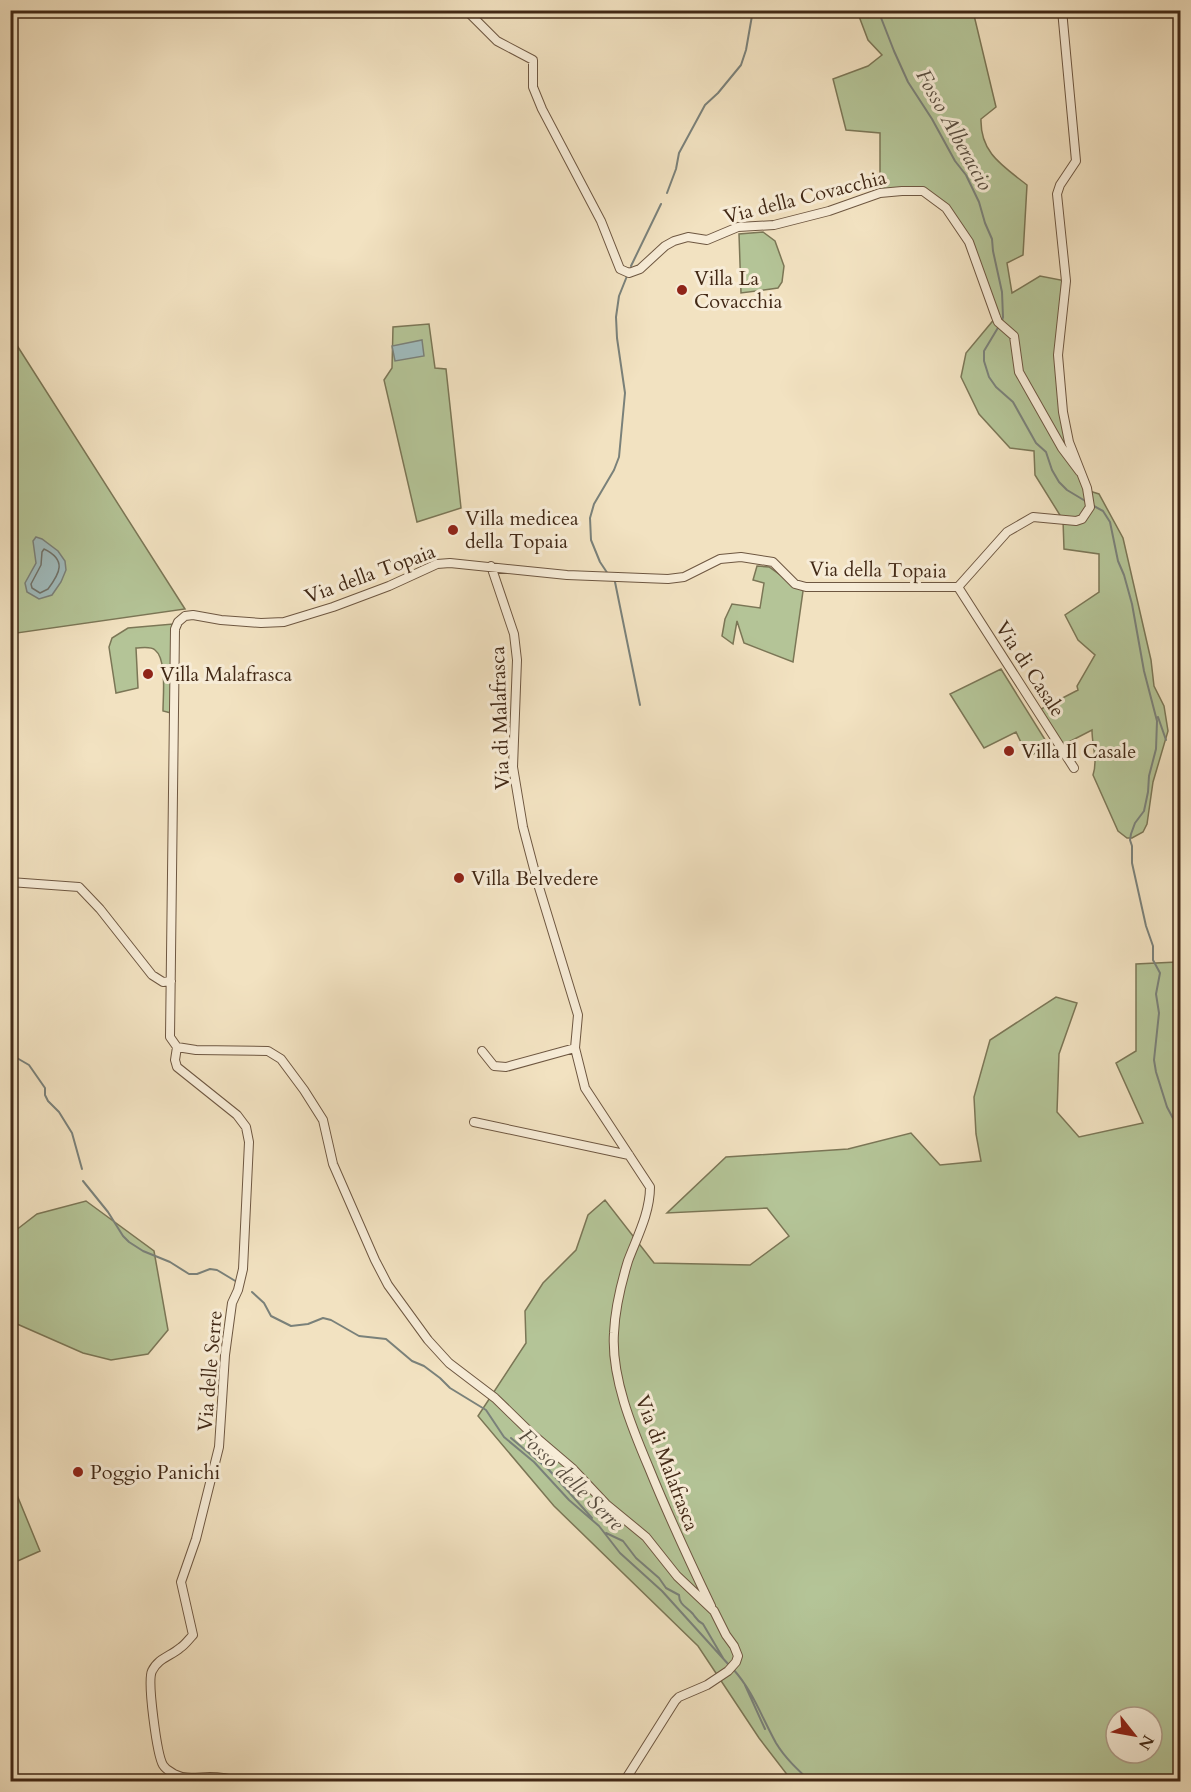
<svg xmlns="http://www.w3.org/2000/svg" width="1191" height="1792" viewBox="0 0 1191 1792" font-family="Cardo,serif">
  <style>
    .green { fill: #b4c497; stroke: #7b7656; stroke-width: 1.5; fill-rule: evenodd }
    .water { fill: #9fbbbd; stroke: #7a817a; stroke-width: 1.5 }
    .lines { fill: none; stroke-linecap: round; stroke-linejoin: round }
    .shore { stroke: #70726a; stroke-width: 1.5 }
    .stream { stroke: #7a817a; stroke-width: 2 }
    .street-casing { stroke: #6e5741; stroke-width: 10 }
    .street { stroke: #f7ecd7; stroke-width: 8 }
    .poi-dot { fill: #8f2418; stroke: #f7ecd7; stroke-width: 2 }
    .labels { text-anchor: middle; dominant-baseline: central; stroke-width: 6; stroke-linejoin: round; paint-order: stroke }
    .street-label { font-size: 20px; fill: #422916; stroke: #f7ecd7 }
    .poi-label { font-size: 20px; fill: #422916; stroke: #f7ecd7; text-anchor: start }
    .water-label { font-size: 21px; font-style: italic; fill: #594e40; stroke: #f7ecd7 }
  </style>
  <rect width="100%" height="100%" fill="#f2e2c1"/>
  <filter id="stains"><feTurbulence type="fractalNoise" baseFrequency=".00333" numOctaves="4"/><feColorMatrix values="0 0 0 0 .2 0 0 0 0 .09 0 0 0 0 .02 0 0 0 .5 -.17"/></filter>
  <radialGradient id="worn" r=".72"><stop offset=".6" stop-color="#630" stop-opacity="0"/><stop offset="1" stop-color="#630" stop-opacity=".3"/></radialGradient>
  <path class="green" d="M857 11H973L996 107 981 119C980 153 1003 166 1027 185L1023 255 1007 263 1012 293 1040 276 1066 281 1060 331 1063 412 1086 490 1099 494 1123 538 1151 660 1154 686 1164 706 1168 731 1153 782 1147 824 1143 832 1132 838H1127L1118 831 1093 775C1098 759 1092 747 1092 730L1063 745 1041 709 1078 690 1077 686 1095 655 1078 640 1065 615 1099 592V554L1064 549 1063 520 1035 475 1034 451 1010 448 979 414 961 377 966 353 996 317 969 242 946 208 923 191 880 193V133L846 130 833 79 868 66 882 55 868 40Z
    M763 232 775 241 784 266 782 282 778 288 741 293 739 234Z
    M429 324 435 368 446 369 461 508 417 522 384 380 392 368 393 327Z
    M11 336 185 609 10 634Z
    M757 566 769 567 803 591 793 662 744 643 737 621 733 644 722 636 725 619 732 604 760 608 764 583 753 580Z
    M173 624 171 713 163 711C163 696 167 659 155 650 151 646 141 648 136 648L138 688 116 693 109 647 112 638 128 628Z
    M1001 669 1049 746 1028 757 1016 732 984 748 950 694Z
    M1180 957V1781H792L759 1738 698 1646 554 1506 478 1416 526 1343 525 1311 543 1283 576 1250 588 1215 605 1200 654 1263 750 1265 789 1236 767 1208 667 1213 726 1157 848 1149 911 1133 940 1165 981 1161 976 1134 974 1097 990 1040 1056 997 1077 1003 1059 1054 1057 1112 1079 1137 1143 1123 1116 1063 1136 1051V964L1177 962ZM1116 1717H1152V1753H1116Z
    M86 1201 154 1251 168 1330 148 1354 111 1360 83 1353 17 1324 11 1331V1234L37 1214Z
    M10 1478 40 1551 11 1564H10Z"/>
  <path class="water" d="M422 340 424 356 395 361 392 346Z
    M36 537 42 539 58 551 65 561 66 570 61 582 52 595 39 599 27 592 25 583 36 563 33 541Z"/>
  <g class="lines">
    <path class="shore" d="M44 549C67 560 60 573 48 589L40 593 32 588 31 584 41 565 42 552Z"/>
    <path class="stream" d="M878 10 894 51 908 82 932 119 955 161 966 175 979 202 985 223 992 239 993 251 1002 292 1003 317 1002 321
      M667 193 676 169 679 153 705 105 718 93 741 65 746 50 753 10
      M631 266 661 204
      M999 326 984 351V361L989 377 996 387 1013 402 1036 443 1046 452 1052 470 1059 482 1067 490 1087 502
      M1092 505 1103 511 1110 522 1118 561 1124 575 1132 604 1144 671 1157 721 1156 749 1149 776 1148 792 1144 811 1135 823 1131 834 1130 840 1132 846V863L1146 926 1153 946V960L1160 973 1156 994 1159 1013 1154 1060 1156 1072 1167 1107 1176 1124 1180 1126
      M608 574 600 562 591 540 590 518 594 504 614 470 619 457 625 393 617 338 616 317 619 296 627 276
      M615 582 640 705
      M1158 717 1166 740
      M10 1054 29 1065 45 1088V1095L48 1101 59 1112 72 1133 82 1169
      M83 1181 108 1212 123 1236 129 1242 143 1251 170 1262 189 1274H197L210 1269 217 1270 237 1282
      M252 1292 264 1303 271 1316 291 1326 308 1324 323 1318 331 1320 359 1336 386 1339 412 1361 424 1366 440 1378 450 1388 486 1410 504 1437 534 1462 569 1500 599 1526 620 1553 662 1591 729 1665
      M511 1438 549 1470 592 1518
      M606 1533 623 1541 636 1558 659 1578 666 1588 679 1595C679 1605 687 1607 693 1614 696 1618 697 1621 703 1624L723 1658
      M733 1669C753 1691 762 1718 776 1743 785 1758 798 1770 811 1782
      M745 1685 765 1729"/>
    <defs>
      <path id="street" d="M466 10 497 41 533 60V87L542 109 601 221 620 269 629 273 640 269 665 246 674 241 688 237 707 240 738 227 774 225 829 211 880 193 902 191H923L946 208 969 242 996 317 998 322 1014 336 1019 372 1062 448 1080 472
        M491 566 514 634 517 660 513 767 523 827 538 884 578 1015 575 1048 585 1088 650 1187C650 1213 637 1237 628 1261 621 1284 615 1309 614 1333 611 1377 632 1428 649 1468 668 1515 689 1560 711 1606
        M958 587 1007 532 1033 517 1076 521 1082 519 1090 507 1087 488 1069 442 1063 412 1058 355 1066 281 1057 194 1060 185 1076 161 1062 10
        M958 587 1074 768
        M10 882 79 887 100 909 152 975 163 982 171 981
        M177 1047 175 1060 177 1067 237 1115 246 1127 249 1142 243 1269 238 1290 232 1303 225 1355 219 1447 196 1539 181 1582 193 1635C189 1639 185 1645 180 1648 171 1656 158 1658 152 1671 147 1681 157 1755 163 1765 166 1770 170 1771 174 1774 186 1780 197 1777 210 1777 221 1777 231 1779 242 1782
        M482 1051 494 1066 506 1067 575 1048
        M474 1122 629 1155
        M289 1782 301 1780 319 1782
        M624 1782 675 1701 679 1697 707 1685 728 1671 736 1662 738 1656 734 1646 726 1635 714 1611 677 1576 646 1537 606 1504 572 1468 531 1433 495 1398 449 1363 428 1340 388 1285 375 1260 333 1164 323 1120 304 1090 281 1059 268 1051 196 1050 177 1047 170 1037 175 629 178 622 185 616 193 615 221 620 261 623 284 622 333 607 389 586 437 564 450 563 567 575 668 579 684 577 720 559 741 557 773 562 795 584 806 587H958"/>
    </defs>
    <use href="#street" class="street-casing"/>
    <use href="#street" class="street"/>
  </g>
  <g class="poi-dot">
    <circle cx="682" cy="290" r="6"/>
    <circle cx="453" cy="530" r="6"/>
    <circle cx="148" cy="674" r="6"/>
    <circle cx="1009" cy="751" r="6"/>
    <circle cx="459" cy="878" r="6"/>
    <circle cx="78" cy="1472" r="6"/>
  </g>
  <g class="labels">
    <g class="street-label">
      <text transform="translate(805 197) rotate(-14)">Via della Covacchia</text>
      <text transform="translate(878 570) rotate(1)">Via della Topaia</text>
      <text transform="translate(370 574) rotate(-20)">Via della Topaia</text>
      <text transform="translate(1030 669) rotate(57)">Via di Casale</text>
      <text transform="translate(500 718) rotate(-92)">Via di Malafrasca</text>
      <text transform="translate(210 1371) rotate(-85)">Via delle Serre</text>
      <text transform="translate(667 1463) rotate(69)">Via di Malafrasca</text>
    </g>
    <g class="poi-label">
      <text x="694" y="278">Villa La<tspan x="694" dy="23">Covacchia</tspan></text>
      <text x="465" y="518">Villa medicea<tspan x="465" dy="23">della Topaia</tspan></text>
      <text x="160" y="674">Villa Malafrasca</text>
      <text x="1021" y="751">Villa Il Casale</text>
      <text x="471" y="878">Villa Belvedere</text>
      <text x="90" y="1472">Poggio Panichi</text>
    </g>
    <g class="water-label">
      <text transform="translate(954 130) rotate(61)">Fosso Alberaccio</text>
      <text transform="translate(571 1480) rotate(44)">Fosso delle Serre</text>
    </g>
  </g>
  <rect width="1191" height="1792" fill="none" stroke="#f2e2c1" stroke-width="36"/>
  <rect x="12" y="12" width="1167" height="1768" fill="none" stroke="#422916" stroke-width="3"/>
  <rect x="18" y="18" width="1155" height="1756" fill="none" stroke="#422916" stroke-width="1.5"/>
  <g transform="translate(1134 1735) rotate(121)"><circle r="28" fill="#f7ecd7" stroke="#af9e8a" stroke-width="1.5"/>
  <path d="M0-4.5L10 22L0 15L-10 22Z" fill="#8f2418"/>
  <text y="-9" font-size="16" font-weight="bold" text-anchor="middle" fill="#422916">N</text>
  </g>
  <rect width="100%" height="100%" filter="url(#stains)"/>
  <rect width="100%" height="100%" fill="url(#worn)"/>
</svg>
